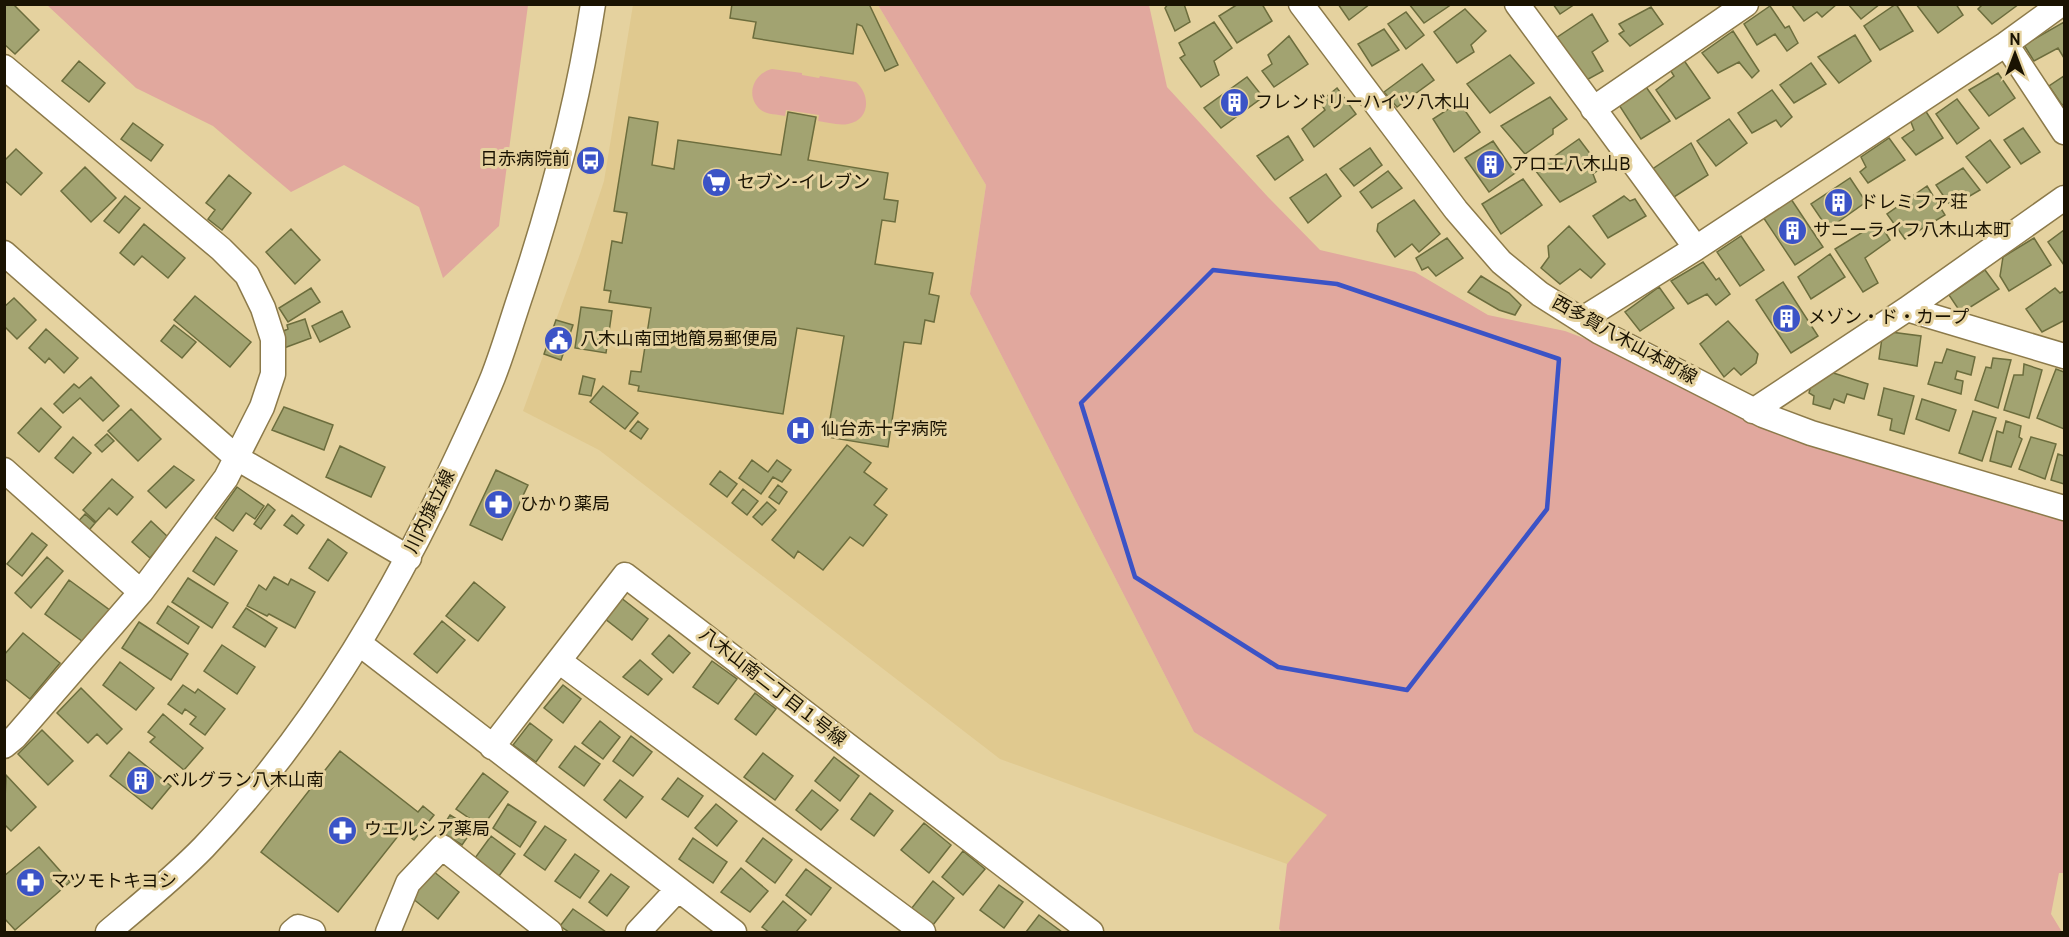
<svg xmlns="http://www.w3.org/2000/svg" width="2069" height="937" viewBox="0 0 2069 937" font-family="Overpass,'Noto Sans JP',sans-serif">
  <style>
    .built { fill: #e0c98f }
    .green { fill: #e1a89e }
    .building { fill: #a2a371; stroke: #6c6d3d; stroke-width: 1.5 }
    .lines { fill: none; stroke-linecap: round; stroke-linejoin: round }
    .minor-casing { stroke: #8c7a4a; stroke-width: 27 }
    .minor { stroke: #fff; stroke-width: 24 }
    .marked { fill: none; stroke: #3b53c6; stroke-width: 4.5; stroke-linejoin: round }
    .labels { text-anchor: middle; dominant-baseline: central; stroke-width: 6; stroke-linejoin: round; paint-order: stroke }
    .poi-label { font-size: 18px; fill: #1a1302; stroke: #e5d29f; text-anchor: start }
    .street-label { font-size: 18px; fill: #1a1302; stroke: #e5d29f }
  </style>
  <rect width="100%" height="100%" fill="#e5d29f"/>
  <path class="built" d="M633 5H878L986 185 970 294 1194 732 1328 815 1287 864 1000 759 599 450 523 411 580 254 604 181Z"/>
  <path class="green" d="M47 5H528L499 226 443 278 419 207 344 165 291 192 213 126 136 88Z
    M878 5H1149L1167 87 1268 197 1320 250 1415 272 1488 315 1565 331 1647 362 1763 425 2064 521V873H2059L2051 914 2062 932H1282L1279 929 1287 864 1327 815 1194 732 970 294 986 185Z
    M772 69 802 73V75L819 78 820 76 856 82C871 95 870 120 848 124 838 126 827 122 818 121L819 115 786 110 785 116C777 114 767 115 761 110 744 96 754 73 772 69Z"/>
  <path class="building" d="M4 4H13L39 30 15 54 4 44Z
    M732 4H869L898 65 885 71 862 26 857 24 853 54 753 38 756 22 730 18Z
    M1184 4 1190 22 1175 31 1165 8 1168 4Z
    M1238 4H1262L1272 21 1237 43 1219 16Z
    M1338 4H1370L1349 20Z
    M1409 4H1452L1424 23Z
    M1553 4H1575L1560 14Z
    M1791 4H1837L1822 17 1817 12 1804 21Z
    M1848 4H1880L1861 19Z
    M1896 4 1913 31 1880 50 1864 26Z
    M1916 4H1956L1963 15 1938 33Z
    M1983 4H2019L1992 24 1978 9Z
    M1770 6 1785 28 1789 26 1798 43 1787 51 1775 34 1757 45 1744 24Z
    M1651 7 1663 24 1630 46 1619 34 1624 31 1619 24Z
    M1465 9 1486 31 1471 45 1474 52 1457 63 1434 32Z
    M1406 12 1424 35 1406 49 1388 24Z
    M1592 14 1608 41 1592 52 1603 71 1583 82 1556 38Z
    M1214 22 1232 48 1214 61 1219 75 1201 87 1180 58 1185 55 1179 43Z
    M2064 22V58L2058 48 2034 61 2024 45Z
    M1384 29 1399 50 1372 66 1358 44Z
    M1733 31 1759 71 1752 78 1739 62 1718 73 1702 53Z
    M1855 35 1871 61 1839 83 1818 57Z
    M1289 36 1308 64 1274 87 1262 71 1272 64 1268 55Z
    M1510 55 1534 83 1490 113 1467 84Z
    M1683 59 1710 98 1676 119 1656 90 1674 76 1669 68Z
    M79 61 105 83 89 102 62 81Z
    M1811 63 1826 84 1794 103 1780 85Z
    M1422 64 1434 80 1397 107 1384 92Z
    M1998 73 2015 98 1989 116 1969 90Z
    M2064 76V104L2062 105 2049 86Z
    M1247 77 1263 97 1221 128 1204 108Z
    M1644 84 1670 121 1641 139 1619 105Z
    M1337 88 1356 114 1314 147 1302 129 1325 110 1320 102Z
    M1772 90 1792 117 1781 127 1776 120 1752 133 1738 113Z
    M1550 97 1567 119 1553 129V134L1525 154 1501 126Z
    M1957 99 1979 128 1957 144 1936 114Z
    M1459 102 1480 132 1454 152 1433 119Z
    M1925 110 1943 138 1916 155 1902 138 1914 130 1909 117Z
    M788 112 816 117 808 160 888 173 884 199 898 201 895 222 882 220 875 264 933 273 929 294 939 296 934 322 925 320 921 344 904 342 888 447 827 437 844 336 797 328 783 414 638 391 639 386 629 384 631 371 641 372 651 308 609 302 611 291 604 290 612 241 622 243 627 213 614 211 629 117 658 122 652 165 674 169 678 140 781 155Z
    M1729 119 1747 143 1716 166 1697 141Z
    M133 123 163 145 151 161 121 139Z
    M2023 128 2040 152 2021 164 2004 140Z
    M1288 136 1303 160 1275 180 1257 156Z
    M1889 138 1905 160 1868 183 1860 172 1866 167 1861 157Z
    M1579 139 1601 168 1593 174 1596 182 1560 202 1535 170Z
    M1990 140 2010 167 1987 183 1966 157Z
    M1493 141 1515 173 1489 192 1465 158Z
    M1691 143 1708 175 1671 199 1651 170Z
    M1370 148 1382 165 1354 186 1340 169Z
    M16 149 42 173 21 195 4 180V161Z
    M85 167 116 198 91 222 61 191Z
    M1963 168 1980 190 1951 207 1936 185Z
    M1388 171 1402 188 1372 208 1360 192Z
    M1326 174 1341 196 1308 223 1290 198Z
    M229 175 251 193 222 230 208 219 215 210 206 203Z
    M1850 178 1866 202 1828 229 1811 204Z
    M1523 179 1542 205 1501 234 1482 204Z
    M1927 186 1945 215 1905 239 1887 214Z
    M125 196 140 208 119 233 104 221Z
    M1624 196 1630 201 1635 199 1646 216 1608 238 1593 216Z
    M1789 196 1823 247 1795 265 1761 214Z
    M1414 200 1440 234 1419 252 1412 244 1395 257 1377 231 1378 224Z
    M1879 222 1890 240 1865 258 1878 283 1863 292 1835 249Z
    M144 224 185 258 168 278 142 256 134 265 120 253Z
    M1569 226 1605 264 1591 278 1580 269 1560 284 1541 268 1549 257 1548 246Z
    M291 229 320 260 295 284 266 252Z
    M2064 230V265L2048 242Z
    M1741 236 1764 270 1740 286 1717 252Z
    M1447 238 1463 258 1436 276 1428 267 1422 270 1416 258Z
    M2034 238 2051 265 2009 291 2000 276 2003 257Z
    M1830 254 1845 277 1811 299 1798 277Z
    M1703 262 1716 280 1719 278 1730 294 1716 305 1707 294 1688 304 1671 281Z
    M1985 270 1999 289 1961 313 1949 295Z
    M1481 276 1509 293 1521 305 1515 315 1499 310 1468 292Z
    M1783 282 1818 336 1791 353 1756 300Z
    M1659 287 1674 308 1640 331 1625 312Z
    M311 288 320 302 288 322 279 308Z
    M2055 288 2060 293 2064 291V323L2063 321 2042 332 2026 309Z
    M195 296 251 342 230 367 174 320Z
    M14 298 36 320 17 339 4 326V307Z
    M581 307 612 311 606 353 575 348Z
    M342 311 350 327 320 342 312 326Z
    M305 319 311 338 284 348 279 333 288 329 287 325Z
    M556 320 573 325 561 360 544 354Z
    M1728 321 1758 354 1756 363 1741 375 1734 368 1724 377 1700 344Z
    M174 325 196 342 182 358 161 341Z
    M46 329 78 358 64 373 49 358 45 363 29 348Z
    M1883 331 1921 336 1917 366 1879 359Z
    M1947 349 1975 357 1971 375 1957 371 1955 379 1963 381 1961 394 1928 384 1935 362 1942 363Z
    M1993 358 2011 360 1998 408 1975 400 1986 367 1991 368Z
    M2024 364 2042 370 2029 418 2004 410 2014 375H2023Z
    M2056 369 2064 372V429L2037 418Z
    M1824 370 1868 384 1864 399 1847 394 1844 403 1834 399 1830 409 1813 404 1814 396 1809 393 1813 377Z
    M583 376 595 379 591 396 579 394Z
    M91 377 119 406 103 421 80 398 63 413 54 404 74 384 79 388Z
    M603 386 638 413 625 429 590 402Z
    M1884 388 1914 396 1904 434 1890 430 1892 419 1878 415Z
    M1922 399 1956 410 1949 431 1916 419Z
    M284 407 333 425 324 450 272 430Z
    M41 408 61 427 39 452 18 433Z
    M131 409 161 439 138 461 108 431Z
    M1973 411 1996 418 1982 461 1959 453Z
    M638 421 648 429 641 439 630 431Z
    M2006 421 2021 426 2019 437 2022 439 2011 467 1990 461 1997 431 2003 433Z
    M107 434 114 441 102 452 95 445Z
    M73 437 91 453 73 473 55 458Z
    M2031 437 2056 444 2045 479 2019 469Z
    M847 445 871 463 864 472 887 489 874 505 887 515 863 546 850 537 823 570 798 551 794 558 772 540Z
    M340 446 385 467 371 497 326 477Z
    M2058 454 2064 456V484L2051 480Z
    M752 460 768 472 777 460 791 470 782 482 773 477 761 494 739 478Z
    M174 466 194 480 166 508 148 491Z
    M496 470 528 485 502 540 470 525Z
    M720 471 737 484 727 497 710 484Z
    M112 479 133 497 117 515 109 508 96 522 83 510Z
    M778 485 787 492 779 504 769 497Z
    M237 487 264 506 255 519 246 513 233 531 215 518Z
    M743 489 758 501 747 515 732 503Z
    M767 502 776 510 762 525 753 517Z
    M268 504 275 510 261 529 254 524Z
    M85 514 95 523 85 535 74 526Z
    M292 515 304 525 297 534 284 525Z
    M151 521 168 537 150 558 132 542Z
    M32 533 47 545 22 576 7 564Z
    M216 537 237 551 214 585 193 571Z
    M328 539 347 553 328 581 309 568Z
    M47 557 63 571 31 608 15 593Z
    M274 577 288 585 291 579 315 592 295 628 269 614 267 616 247 606 259 585 266 590Z
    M188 578 228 603 212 628 172 602Z
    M69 580 111 611 86 644 45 614Z
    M474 582 505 607 478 641 446 616Z
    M620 597 648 619 632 640 604 618Z
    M168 606 199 627 188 644 157 623Z
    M246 608 277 628 265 647 233 627Z
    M442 621 465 640 437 673 414 654Z
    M139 622 188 654 171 680 122 648Z
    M23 633 60 663 30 699 4 678V655Z
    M669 635 690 653 673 673 652 654Z
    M222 645 255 667 237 694 204 671Z
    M640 660 662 679 648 695 623 677Z
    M712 661 737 679 718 704 693 687Z
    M120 662 154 688 136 710 103 685Z
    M183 685 195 693 198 689 225 709 205 735 190 724 196 717 185 709 182 714 168 704Z
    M563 685 581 699 563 723 544 708Z
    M81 688 122 729 107 744 97 734 88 743 57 713Z
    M755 693 776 709 756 735 735 719Z
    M163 714 203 748 184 770 150 742 155 737 148 732Z
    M600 721 620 737 603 759 582 743Z
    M530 723 552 740 536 762 513 745Z
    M42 730 73 761 48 785 18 754Z
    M631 736 652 752 633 776 613 761Z
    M575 746 600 764 584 786 559 767Z
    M340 751 418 812 423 806 434 815 414 840 402 831 338 912 261 852Z
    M129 752 171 786 152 809 110 776Z
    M763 753 793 776 775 800 744 777Z
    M834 757 859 776 840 801 815 781Z
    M483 773 508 792 482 827 456 809Z
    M6 775 36 807 11 831 4 824Z
    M678 778 703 796 688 817 662 799Z
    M620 780 643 797 626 818 604 800Z
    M812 790 838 810 821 830 796 810Z
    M870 793 893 811 874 836 851 819Z
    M508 804 536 822 520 847 493 828Z
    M716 804 737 821 717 846 695 828Z
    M450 815 473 829 462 845 440 831Z
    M924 823 951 845 929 873 901 850Z
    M545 826 566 840 545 870 524 855Z
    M491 836 515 854 499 876 475 858Z
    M693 838 727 862 713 883 679 859Z
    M763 838 792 860 775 883 746 861Z
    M39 847 70 882 15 930 4 918V876Z
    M963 851 985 869 963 895 942 877Z
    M575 854 599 871 580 898 555 881Z
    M741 868 768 891 750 912 721 892Z
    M806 869 831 888 811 915 786 895Z
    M433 871 459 892 438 919 412 898Z
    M611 874 629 887 607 916 589 902Z
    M933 881 954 898 933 925 911 909Z
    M999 885 1023 902 1004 928 980 910Z
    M783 901 806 920 796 932H769L762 927Z
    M573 909 606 932H569L560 926Z
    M1039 915 1062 932H1026Z"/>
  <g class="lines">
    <defs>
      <path id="minor" d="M1301 4 1456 210 1501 262 1540 294 1600 332 1763 415 1811 433 2064 508
        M1517 4 1696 248
        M2006 44 2064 132
        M4 67 221 249 247 275 263 308 273 339V374L262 407 226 478 141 592 15 737 4 746
        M1593 109 1746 4
        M4 253 237 458 409 558
        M1907 309 2064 356
        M1581 320 1696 248 2006 44 2061 4
        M1753 411 1907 309 2064 198
        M4 470 141 592
        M360 644 734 932
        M559 661 923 932
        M492 747 625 575 1091 932
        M108 932C140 905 175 877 204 847 301 745 376 625 437 500 456 459 476 419 493 377 504 349 512 320 522 291 553 197 578 102 593 4
        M292 932 298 927 313 932
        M388 932 408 883 442 847 550 932
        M638 932 678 889"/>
    </defs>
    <use href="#minor" class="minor-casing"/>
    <use href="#minor" class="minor"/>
  </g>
  <path class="marked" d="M1213 270 1337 284 1559 359 1547 509 1407 690 1278 667 1135 577 1081 403Z"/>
  <defs>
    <symbol id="building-disc" viewBox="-11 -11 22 22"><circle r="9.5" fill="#3b53c6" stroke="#e5d29f"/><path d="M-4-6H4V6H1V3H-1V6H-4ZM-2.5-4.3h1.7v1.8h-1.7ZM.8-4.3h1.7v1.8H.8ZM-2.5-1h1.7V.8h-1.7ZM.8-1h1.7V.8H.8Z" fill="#fff"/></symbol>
    <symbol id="bus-disc" viewBox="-11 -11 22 22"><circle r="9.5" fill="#3b53c6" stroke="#e5d29f"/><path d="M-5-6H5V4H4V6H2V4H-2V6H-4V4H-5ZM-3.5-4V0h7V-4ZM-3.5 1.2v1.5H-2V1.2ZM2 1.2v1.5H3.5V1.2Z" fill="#fff"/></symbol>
    <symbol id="supermarket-disc" viewBox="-11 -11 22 22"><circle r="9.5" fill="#3b53c6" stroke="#e5d29f"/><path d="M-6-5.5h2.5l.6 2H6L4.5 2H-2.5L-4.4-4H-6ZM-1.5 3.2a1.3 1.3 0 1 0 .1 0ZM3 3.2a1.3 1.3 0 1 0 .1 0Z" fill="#fff"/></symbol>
    <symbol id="civic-disc" viewBox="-11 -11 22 22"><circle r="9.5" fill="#3b53c6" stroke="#e5d29f"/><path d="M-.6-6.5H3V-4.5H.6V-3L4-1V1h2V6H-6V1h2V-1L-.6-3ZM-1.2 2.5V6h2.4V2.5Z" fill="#fff"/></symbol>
    <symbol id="hospital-disc" viewBox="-11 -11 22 22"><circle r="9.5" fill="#3b53c6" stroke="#e5d29f"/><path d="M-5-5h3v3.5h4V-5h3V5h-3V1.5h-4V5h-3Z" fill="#fff"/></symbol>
    <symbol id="pharmacy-disc" viewBox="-11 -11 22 22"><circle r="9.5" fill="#3b53c6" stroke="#e5d29f"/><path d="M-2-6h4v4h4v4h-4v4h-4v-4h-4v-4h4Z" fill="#fff"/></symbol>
  </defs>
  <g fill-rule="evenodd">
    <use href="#building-disc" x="1218" y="86" width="33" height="33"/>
    <use href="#bus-disc" x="574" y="144" width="33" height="33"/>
    <use href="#building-disc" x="1474" y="148" width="33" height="33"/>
    <use href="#supermarket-disc" x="700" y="166" width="33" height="33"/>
    <use href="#building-disc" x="1822" y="186" width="33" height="33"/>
    <use href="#building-disc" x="1776" y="214" width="33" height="33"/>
    <use href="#building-disc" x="1770" y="302" width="33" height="33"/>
    <use href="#civic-disc" x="542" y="324" width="33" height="33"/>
    <use href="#hospital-disc" x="784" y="414" width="33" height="33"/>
    <use href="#pharmacy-disc" x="482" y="488" width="33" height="33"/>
    <use href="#building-disc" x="124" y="764" width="33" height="33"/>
    <use href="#pharmacy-disc" x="326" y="814" width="33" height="33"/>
    <use href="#pharmacy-disc" x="14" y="866" width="33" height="33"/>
  </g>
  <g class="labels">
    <g class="poi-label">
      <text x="1255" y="103">フレンドリーハイツ八木山</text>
      <text x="570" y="160" text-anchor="end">日赤病院前</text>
      <text x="1511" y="165">アロエ八木山B</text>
      <text x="737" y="183">セブン-イレブン</text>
      <text x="1860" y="203">ドレミファ荘</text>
      <text x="1813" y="231">サニーライフ八木山本町</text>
      <text x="1808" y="318">メゾン・ド・カープ</text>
      <text x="580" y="340">八木山南団地簡易郵便局</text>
      <text x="821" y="430">仙台赤十字病院</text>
      <text x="520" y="505">ひかり薬局</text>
      <text x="162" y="781">ベルグラン八木山南</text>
      <text x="364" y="830">ウエルシア薬局</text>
      <text x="51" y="882">マツモトキヨシ</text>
    </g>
    <g class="street-label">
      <text transform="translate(1624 341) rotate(29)">西多賀八木山本町線</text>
      <text transform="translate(431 512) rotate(-64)">川内旗立線</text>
      <text transform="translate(772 688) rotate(38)">八木山南二丁目１号線</text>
    </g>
  </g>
  <rect width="2069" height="937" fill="none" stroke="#1a1302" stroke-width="12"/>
  <g transform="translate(2015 54)" stroke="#e5d29f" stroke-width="4.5" paint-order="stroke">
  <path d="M0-4.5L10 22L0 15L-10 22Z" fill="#1a1302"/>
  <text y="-9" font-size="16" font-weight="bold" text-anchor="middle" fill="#1a1302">N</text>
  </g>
</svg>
